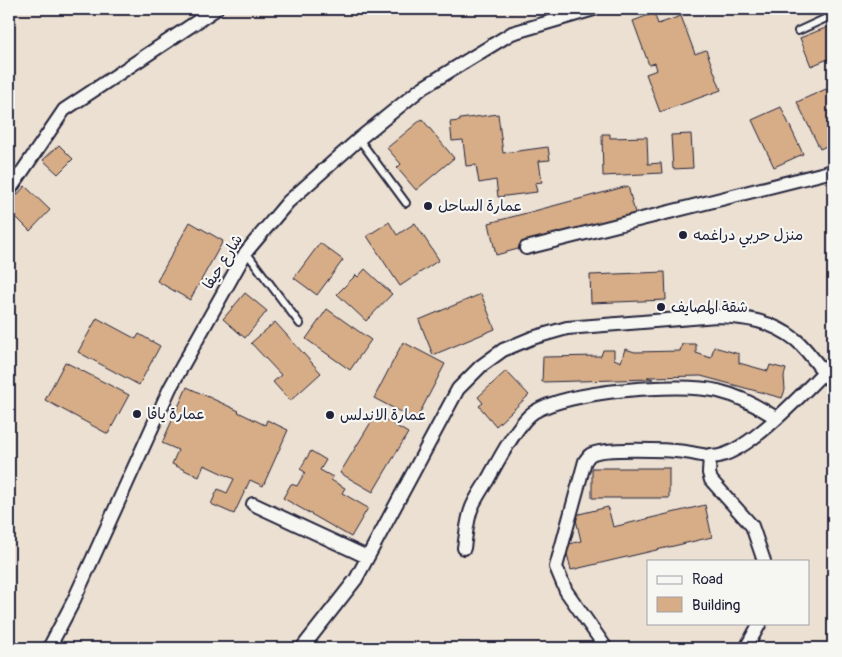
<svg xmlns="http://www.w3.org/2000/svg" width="842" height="657" viewBox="0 0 842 657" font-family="Pangolin,'Playpen Sans Arabic',sans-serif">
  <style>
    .building { fill: #d6ad87; stroke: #22223b }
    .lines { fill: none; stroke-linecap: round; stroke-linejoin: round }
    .service-casing { stroke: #22223b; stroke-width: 10 }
    .minor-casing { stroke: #22223b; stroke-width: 16 }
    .service { stroke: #f6f6f2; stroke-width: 6 }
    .minor { stroke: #f6f6f2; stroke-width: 12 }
    .poi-dot { fill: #22223b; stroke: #f6f6f2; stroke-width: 2 }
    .labels { text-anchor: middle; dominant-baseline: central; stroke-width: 4.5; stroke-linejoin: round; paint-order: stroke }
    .poi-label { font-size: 15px; fill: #22223b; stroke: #f6f6f2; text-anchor: start }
    .street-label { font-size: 15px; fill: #22223b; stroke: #f6f6f2 }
  </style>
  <rect width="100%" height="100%" fill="#ece0d2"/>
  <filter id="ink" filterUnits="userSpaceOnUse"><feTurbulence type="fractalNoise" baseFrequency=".02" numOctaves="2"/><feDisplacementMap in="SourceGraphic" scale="10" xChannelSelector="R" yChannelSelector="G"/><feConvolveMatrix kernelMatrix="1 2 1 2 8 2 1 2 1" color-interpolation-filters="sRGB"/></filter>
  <g filter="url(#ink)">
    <path class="building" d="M654 13 658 24 681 16 695 54 706 50 721 90 660 112 646 74 657 70 655 63 649 65 633 21Z
      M833 25V57L811 66 800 38Z
      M833 76V88L829 78Z
      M826 89 833 104V143L820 149 797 102Z
      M781 107 803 154 774 167 752 120Z
      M498 114 503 153 548 147 550 160 539 161 542 182 535 183 537 192 498 197 496 180 479 183 476 165 466 166 463 140 452 141 450 122 460 121V119Z
      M422 119 454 158 416 190 397 168 401 164 387 148Z
      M602 134H610V138L647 137 648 164 661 163 662 173 603 176Z
      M691 134 693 168 673 169 671 135Z
      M59 145 73 159 58 174 43 160Z
      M25 186 50 210 30 231 9 210V204Z
      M628 186 636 217 496 255 489 223Z
      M190 222 223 241 190 300 157 281Z
      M389 222 397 235 415 223 439 260 400 286 367 236Z
      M320 243 343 260 317 295 294 278Z
      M365 269 392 294 366 321 337 294 356 275 358 277Z
      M665 272 666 300 591 303 590 275Z
      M245 293 267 311 245 338 223 319Z
      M481 294 495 329 433 355 419 320Z
      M327 309 371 340 350 370 306 339Z
      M97 318 136 339 139 334 160 346 139 385 78 352Z
      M275 322 321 373 290 401 273 382 281 375 251 343Z
      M403 342 445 364 416 420 374 398Z
      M682 344H696V353L711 358 714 347 739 354V363L768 371 770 365 786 369 784 376 785 390 782 398 701 376 647 377 653 379 542 382 543 357 601 356 603 350H614V359L621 362 625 349 635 352 680 351Z
      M65 362 129 395 108 434 45 400Z
      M506 371 529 395 496 426 479 406 483 403 478 397Z
      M187 387 239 411 238 412 265 425 267 420 288 430 263 486 250 480 234 514 211 504 218 489 227 493 234 479 204 465 199 477 172 464 178 450 162 443Z
      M376 414 408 433 373 492 340 473Z
      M311 451 326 460 320 470 333 477 331 480 345 488 342 493 368 508 351 537 283 498 291 484 297 486 305 472 300 469Z
      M592 468H669V498H592Z
      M705 505 712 537 571 570 565 545 581 541 575 515 608 507 613 527Z"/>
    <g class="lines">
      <defs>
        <path id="service" d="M798 31 833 15
          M359 139 406 203
          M246 252 300 324"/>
        <path id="minor" d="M9 191 64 110 216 9
          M526 248 833 171
          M710 455 709 473 711 480 752 526 764 561
          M253 504 367 557
          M464 548C466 535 467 519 472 507 476 498 482 489 487 481 497 463 518 422 534 412 567 391 680 382 718 391 739 396 758 406 776 418
          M49 648 73 602 170 388 246 252 288 202 359 139 422 88 512 33 594 9
          M302 648 356 579 458 389 481 366 503 350 532 338 567 328 717 316C746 317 772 321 796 340 808 350 823 372 833 384
          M606 648 566 591 556 567 585 461C587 459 588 456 590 455 600 447 670 450 685 452 694 453 711 458 719 456 751 449 800 396 823 373
          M746 648 760 623"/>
      </defs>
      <use href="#service" class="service-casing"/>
      <use href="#minor" class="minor-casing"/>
      <use href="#service" class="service"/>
      <use href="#minor" class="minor"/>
    </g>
  </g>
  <g class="poi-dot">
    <circle cx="428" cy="206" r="5"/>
    <circle cx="683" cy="235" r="5"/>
    <circle cx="661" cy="307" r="5"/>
    <circle cx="137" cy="414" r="5"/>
    <circle cx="330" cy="415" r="5"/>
  </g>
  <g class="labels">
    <g class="poi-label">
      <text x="438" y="206">عمارة الساحل</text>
      <text x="693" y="235">منزل حربي دراغمه</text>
      <text x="671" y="307">شقة المصايف</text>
      <text x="147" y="414">عمارة يافا</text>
      <text x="340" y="415">عمارة الاندلس</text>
    </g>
    <g class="street-label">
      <text transform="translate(223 262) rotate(-58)">شارع حيفا</text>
    </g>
  </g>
  <rect width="842" height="657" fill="none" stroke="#f6f6f2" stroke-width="30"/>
  <rect x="15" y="15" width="812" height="627" fill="none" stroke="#22223b" stroke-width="2" filter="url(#ink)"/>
  <rect x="647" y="560" width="162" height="65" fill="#f6f6f2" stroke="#a1a1a9"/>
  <rect x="657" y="576" width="25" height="8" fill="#f6f6f2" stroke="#a1a1a9"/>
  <text x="692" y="584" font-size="15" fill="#22223b">Road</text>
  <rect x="657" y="597" width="25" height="15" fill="#d6ad87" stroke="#a1a1a9"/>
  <text x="692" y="610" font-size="15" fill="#22223b">Building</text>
</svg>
